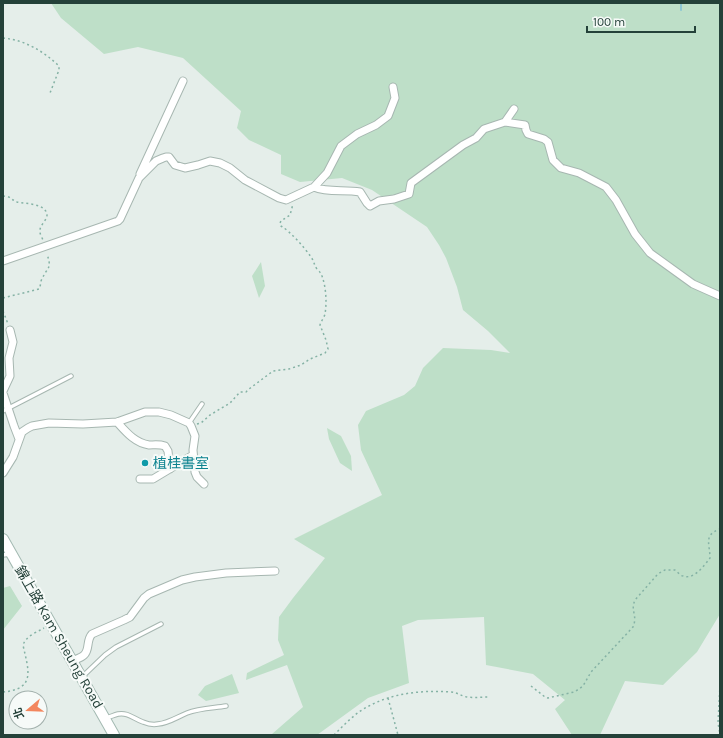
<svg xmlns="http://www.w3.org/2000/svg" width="723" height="738" viewBox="0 0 723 738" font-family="Karla,'Noto Sans TC',sans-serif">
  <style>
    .green { fill: #bedfc8 }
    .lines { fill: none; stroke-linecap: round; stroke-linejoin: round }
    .stream { stroke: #8dc7d3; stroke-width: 2 }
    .service-casing { stroke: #a7b7b1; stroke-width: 5.5 }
    .minor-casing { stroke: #a7b7b1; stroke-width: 9 }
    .secondary-casing { stroke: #a3bab2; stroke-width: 12 }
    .path { stroke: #85b2a5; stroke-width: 1.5; stroke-dasharray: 2 3; stroke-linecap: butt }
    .service { stroke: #fff; stroke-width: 3.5 }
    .minor { stroke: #fff; stroke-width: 7 }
    .secondary { stroke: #fff; stroke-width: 10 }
    .culture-dot { fill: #0f9aa8; stroke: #f6faf8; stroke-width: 1.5 }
    .labels { text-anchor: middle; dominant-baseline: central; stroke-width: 4; stroke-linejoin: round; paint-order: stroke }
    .culture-label { font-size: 14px; fill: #0d838f; stroke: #f6faf8; text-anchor: start }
    .street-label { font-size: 14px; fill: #244139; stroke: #f6faf8 }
  </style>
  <rect width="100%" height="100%" fill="#e5eeea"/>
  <path class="green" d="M51 3H720V614L697 652 663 685 625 681 600 735H572L555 709 565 700 533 674 486 665 484 617 418 620 402 626 409 683 368 698 317 735H272V734L303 707 287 665 246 680 247 673 284 655 278 640 279 617 293 598 325 558 294 539 382 495 361 450 358 425 366 411 404 395 415 386 423 368 443 348 491 350 510 353 488 331 463 310 457 287 446 258 439 245 427 227 372 190 342 178 300 182 281 174V155L249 140 237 128 241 111 183 58 138 47 104 54 61 18Z
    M261 262 265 286 259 298 252 276Z
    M327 428 341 436 351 456 352 471 340 463 329 439Z
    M10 586 22 606 3 630V588Z
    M232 674 239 693 206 701 198 695 205 686Z"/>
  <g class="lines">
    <path class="stream" d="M681 10V3"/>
    <defs>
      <path id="service" d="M3 411 71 376
        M189 423 202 404
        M3 555 10 554
        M82 677 105 655 116 647 161 624
        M106 718C110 717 114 715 118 714 128 712 134 719 143 722 148 724 153 725 158 724 169 723 177 717 187 713 199 708 213 708 226 706"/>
      <path id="minor" d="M505 122 514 109
        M140 174 183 81
        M314 187 327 173 341 146 357 134 376 125 388 116 395 98 393 87
        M3 261 118 221 120 219 139 178 156 161 163 158 166 157H169L175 165 185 168 198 165 210 161 220 163 230 168 245 180 279 198 286 200 314 187C328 193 345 189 360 192L367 203 370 206 379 201 394 199 409 194 411 183 463 145 476 138 484 129 505 122 525 125 526 130 528 134 544 139 548 142 553 160 561 168 579 173 606 187 616 200 635 234 650 253 693 284 720 296
        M10 330 13 342 9 358 10 376 3 391V393L14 426 19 439
        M117 422C126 432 135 443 149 445 154 445 159 444 165 446L168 451 170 469
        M3 473 13 457 22 432 28 428 32 426 49 423 83 424 117 422 145 412H159L171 415 189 423 191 426 195 436 193 450 195 472 197 477 204 484
        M140 479H153L193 455
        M72 661C76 659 81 658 84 655 90 650 86 640 92 634L124 620 130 617 144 598 149 594 182 580 195 577 226 573 275 571"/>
      <path id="secondary" d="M3 539 114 735"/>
    </defs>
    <use href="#service" class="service-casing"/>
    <use href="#minor" class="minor-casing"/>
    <use href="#secondary" class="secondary-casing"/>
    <path class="path" d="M3 38C25 40 43 51 59 66V70L50 93
      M3 196C5 196 7 197 9 197 12 199 14 201 17 202 25 204 46 203 47 215 47 221 39 225 40 232 40 234 42 238 43 240
      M3 298 39 289C41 286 40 282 42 279 48 266 52 269 47 254
      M3 311 8 324
      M197 424 201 423 210 415 230 403 240 392H246L249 389 273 371 289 369 301 365 310 359 325 353 328 349 326 340 320 325C321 321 324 318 325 314 327 302 326 287 322 276 321 272 319 272 317 269 314 265 314 261 311 257 304 247 291 232 281 226L280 223 281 221 290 215 293 204
      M720 685 718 723 720 734
      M531 686 545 697 548 698 574 692 579 689 583 686 591 672 633 627C638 615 630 611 635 600L657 575 661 572 665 570H675C678 572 680 576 683 576 694 580 704 566 710 558 710 544 703 535 720 529
      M3 692C37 689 28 669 23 645 26 636 37 632 44 628
      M388 698 398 735
      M334 735C344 725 354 714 367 707 392 693 421 690 450 692 457 692 461 696 467 697 474 698 481 697 488 697"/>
    <use href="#service" class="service"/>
    <use href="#minor" class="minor"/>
    <use href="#secondary" class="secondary"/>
  </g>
  <circle class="culture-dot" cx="145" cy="463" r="4"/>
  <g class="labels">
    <g class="culture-label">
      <text x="153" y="463">植桂書室</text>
    </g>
    <g class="street-label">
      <text transform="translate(59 637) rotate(60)">錦上路 Kam Sheung Road</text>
    </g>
  </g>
  <rect width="723" height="738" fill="none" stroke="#244139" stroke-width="8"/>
  <g transform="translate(28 710) rotate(251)"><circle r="19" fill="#f6faf8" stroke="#a2b0ac"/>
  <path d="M0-3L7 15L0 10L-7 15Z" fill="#f3865e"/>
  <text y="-6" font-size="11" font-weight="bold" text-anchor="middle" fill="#244139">北</text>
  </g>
  <path d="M587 26v6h108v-6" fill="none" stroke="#244139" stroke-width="2"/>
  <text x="593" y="26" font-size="12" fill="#244139" stroke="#f6faf8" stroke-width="3" paint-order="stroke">100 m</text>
</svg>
